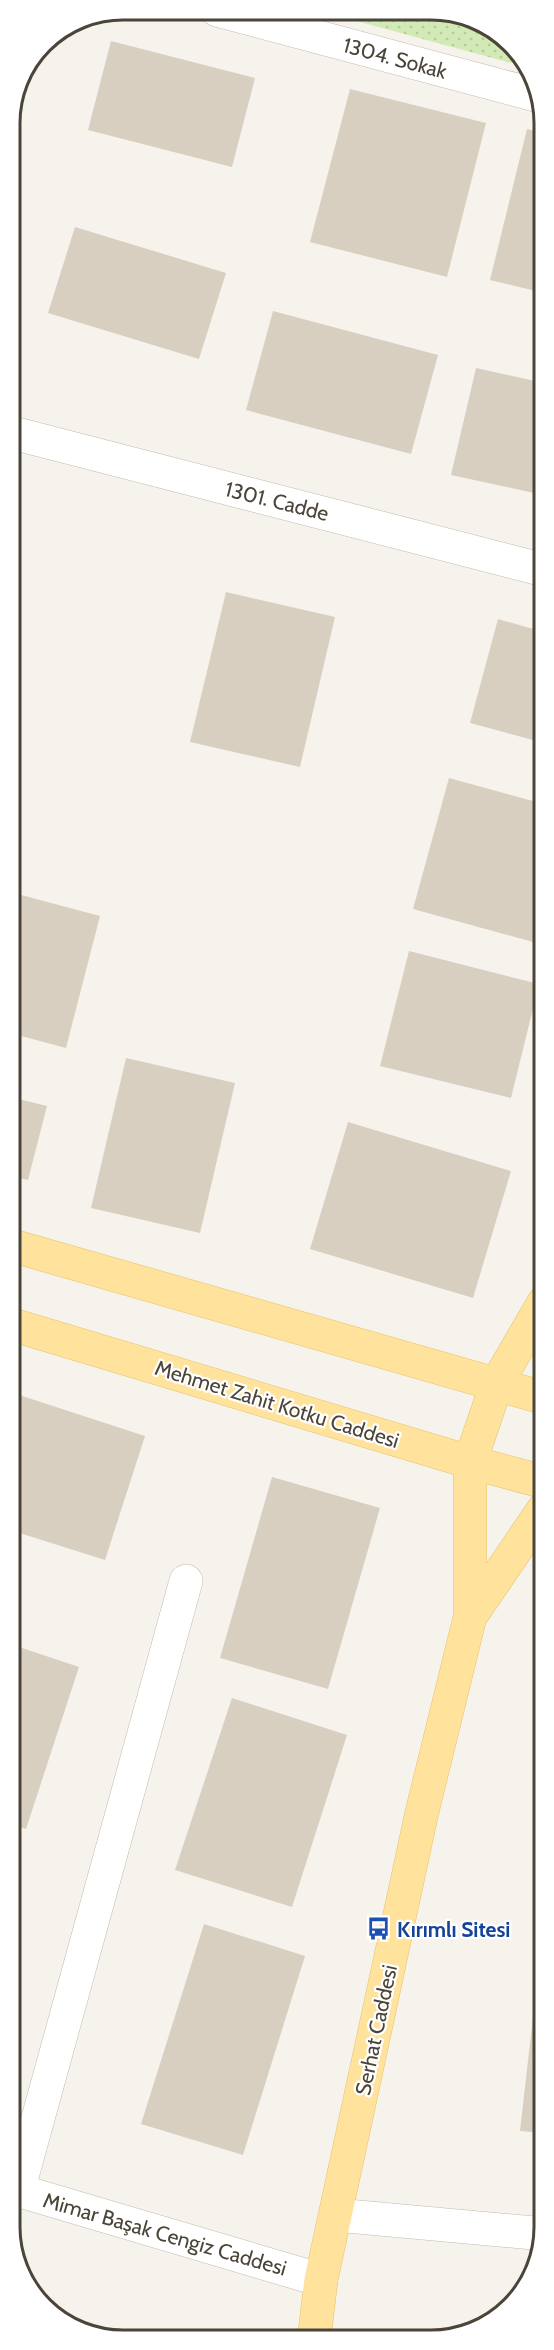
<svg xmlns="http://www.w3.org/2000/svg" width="554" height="2350" viewBox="0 0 554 2350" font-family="Cabin,sans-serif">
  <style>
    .park { fill: url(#park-dots) }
    .building { fill: #d8cfc1 }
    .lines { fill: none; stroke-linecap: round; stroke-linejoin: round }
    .minor-casing { stroke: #c2bbae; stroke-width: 34 }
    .major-casing { stroke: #e6c16a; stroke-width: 34 }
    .minor { stroke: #fff; stroke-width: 33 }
    .major { stroke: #ffe39c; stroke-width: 33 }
    .labels { text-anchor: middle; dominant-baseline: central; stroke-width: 4.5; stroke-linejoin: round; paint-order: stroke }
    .street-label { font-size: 21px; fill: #4b4439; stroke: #fff }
    .transit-label { font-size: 21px; font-weight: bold; fill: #164399; stroke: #fff; text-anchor: start }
    .rim { fill: none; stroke: #4b4439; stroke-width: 3 }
  </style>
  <defs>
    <pattern id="park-dots" width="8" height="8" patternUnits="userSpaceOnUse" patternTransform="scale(1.5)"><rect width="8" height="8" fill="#d2eab5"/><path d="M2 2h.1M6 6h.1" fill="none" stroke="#b6ca9c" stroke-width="1.8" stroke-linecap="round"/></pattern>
  </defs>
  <rect width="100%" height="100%" fill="#f6f3ec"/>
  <path class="park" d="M320 11 461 13 517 47 526 67Z"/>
  <path class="building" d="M111 41 255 78 232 167 88 130Z
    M31 68H32L9 148V115Z
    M350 89 486 123 447 277 310 242Z
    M527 129 544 133V293L490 280Z
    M75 227 226 273 199 359 48 313Z
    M273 311 438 355 411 454 246 410Z
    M476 368 544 383V449L534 493 451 475Z
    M226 592 335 617 300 767 190 742Z
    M498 619 544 632V743L470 723Z
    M449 778 544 804V945L413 909Z
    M10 892 100 916 66 1048 10 1033Z
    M409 951 539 984 511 1098 380 1066Z
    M126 1058 235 1083 200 1233 91 1208Z
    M10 1097 47 1106 28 1180 10 1176Z
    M348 1122 511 1171 473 1298 310 1249Z
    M10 1392 145 1436 105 1560 10 1530Z
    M272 1477 380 1508 328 1689 220 1658Z
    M10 1644 79 1667 26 1829 10 1824Z
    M232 1698 347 1735 292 1907 175 1870Z
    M204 1924 305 1956 243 2155 141 2124Z
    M533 2017 545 2018V2133L520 2131Z"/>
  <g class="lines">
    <defs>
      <path id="minor" d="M217 10 539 96
        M9 432 544 570
        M10 2188 321 2280
        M18 2191 186 1581
        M336 2215 545 2234"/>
      <path id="major" d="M10 1245 544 1398
        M10 1324 470 1462 544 1482
        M470 1617 545 1507
        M314 2340 321 2280 422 1812 470 1617V1462L497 1383 544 1302"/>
    </defs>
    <use href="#minor" class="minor-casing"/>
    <use href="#major" class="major-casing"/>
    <use href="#minor" class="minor"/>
    <use href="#major" class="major"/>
  </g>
  <defs>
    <symbol id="bus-bare" viewBox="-9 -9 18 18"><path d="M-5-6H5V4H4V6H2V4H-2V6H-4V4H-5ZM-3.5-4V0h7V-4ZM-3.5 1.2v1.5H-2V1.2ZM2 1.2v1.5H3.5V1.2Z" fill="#1a4fb4" stroke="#fff" stroke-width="2.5" paint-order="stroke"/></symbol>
  </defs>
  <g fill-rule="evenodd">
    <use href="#bus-bare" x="362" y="1912" width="33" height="33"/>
  </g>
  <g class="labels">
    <g class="street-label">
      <text transform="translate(395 58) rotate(15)">1304. Sokak</text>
      <text transform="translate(277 501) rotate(14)">1301. Cadde</text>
      <text transform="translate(277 1404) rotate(17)">Mehmet Zahit Kotku Caddesi</text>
      <text transform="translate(376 2030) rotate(-78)">Serhat Caddesi</text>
      <text transform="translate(165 2234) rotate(16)">Mimar Başak Cengiz Caddesi</text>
    </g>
    <g class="transit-label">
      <text x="397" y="1929">Kırımlı Sitesi</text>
    </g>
  </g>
  <path d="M0 0H554V2350H0ZM123 20H431A103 103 0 0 1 534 123V2227A103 103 0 0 1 431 2330H123A103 103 0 0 1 20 2227V123A103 103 0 0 1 123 20Z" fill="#fff" fill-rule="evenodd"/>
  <path class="rim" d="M123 20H431A103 103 0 0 1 534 123V2227A103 103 0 0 1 431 2330H123A103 103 0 0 1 20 2227V123A103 103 0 0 1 123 20Z"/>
</svg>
